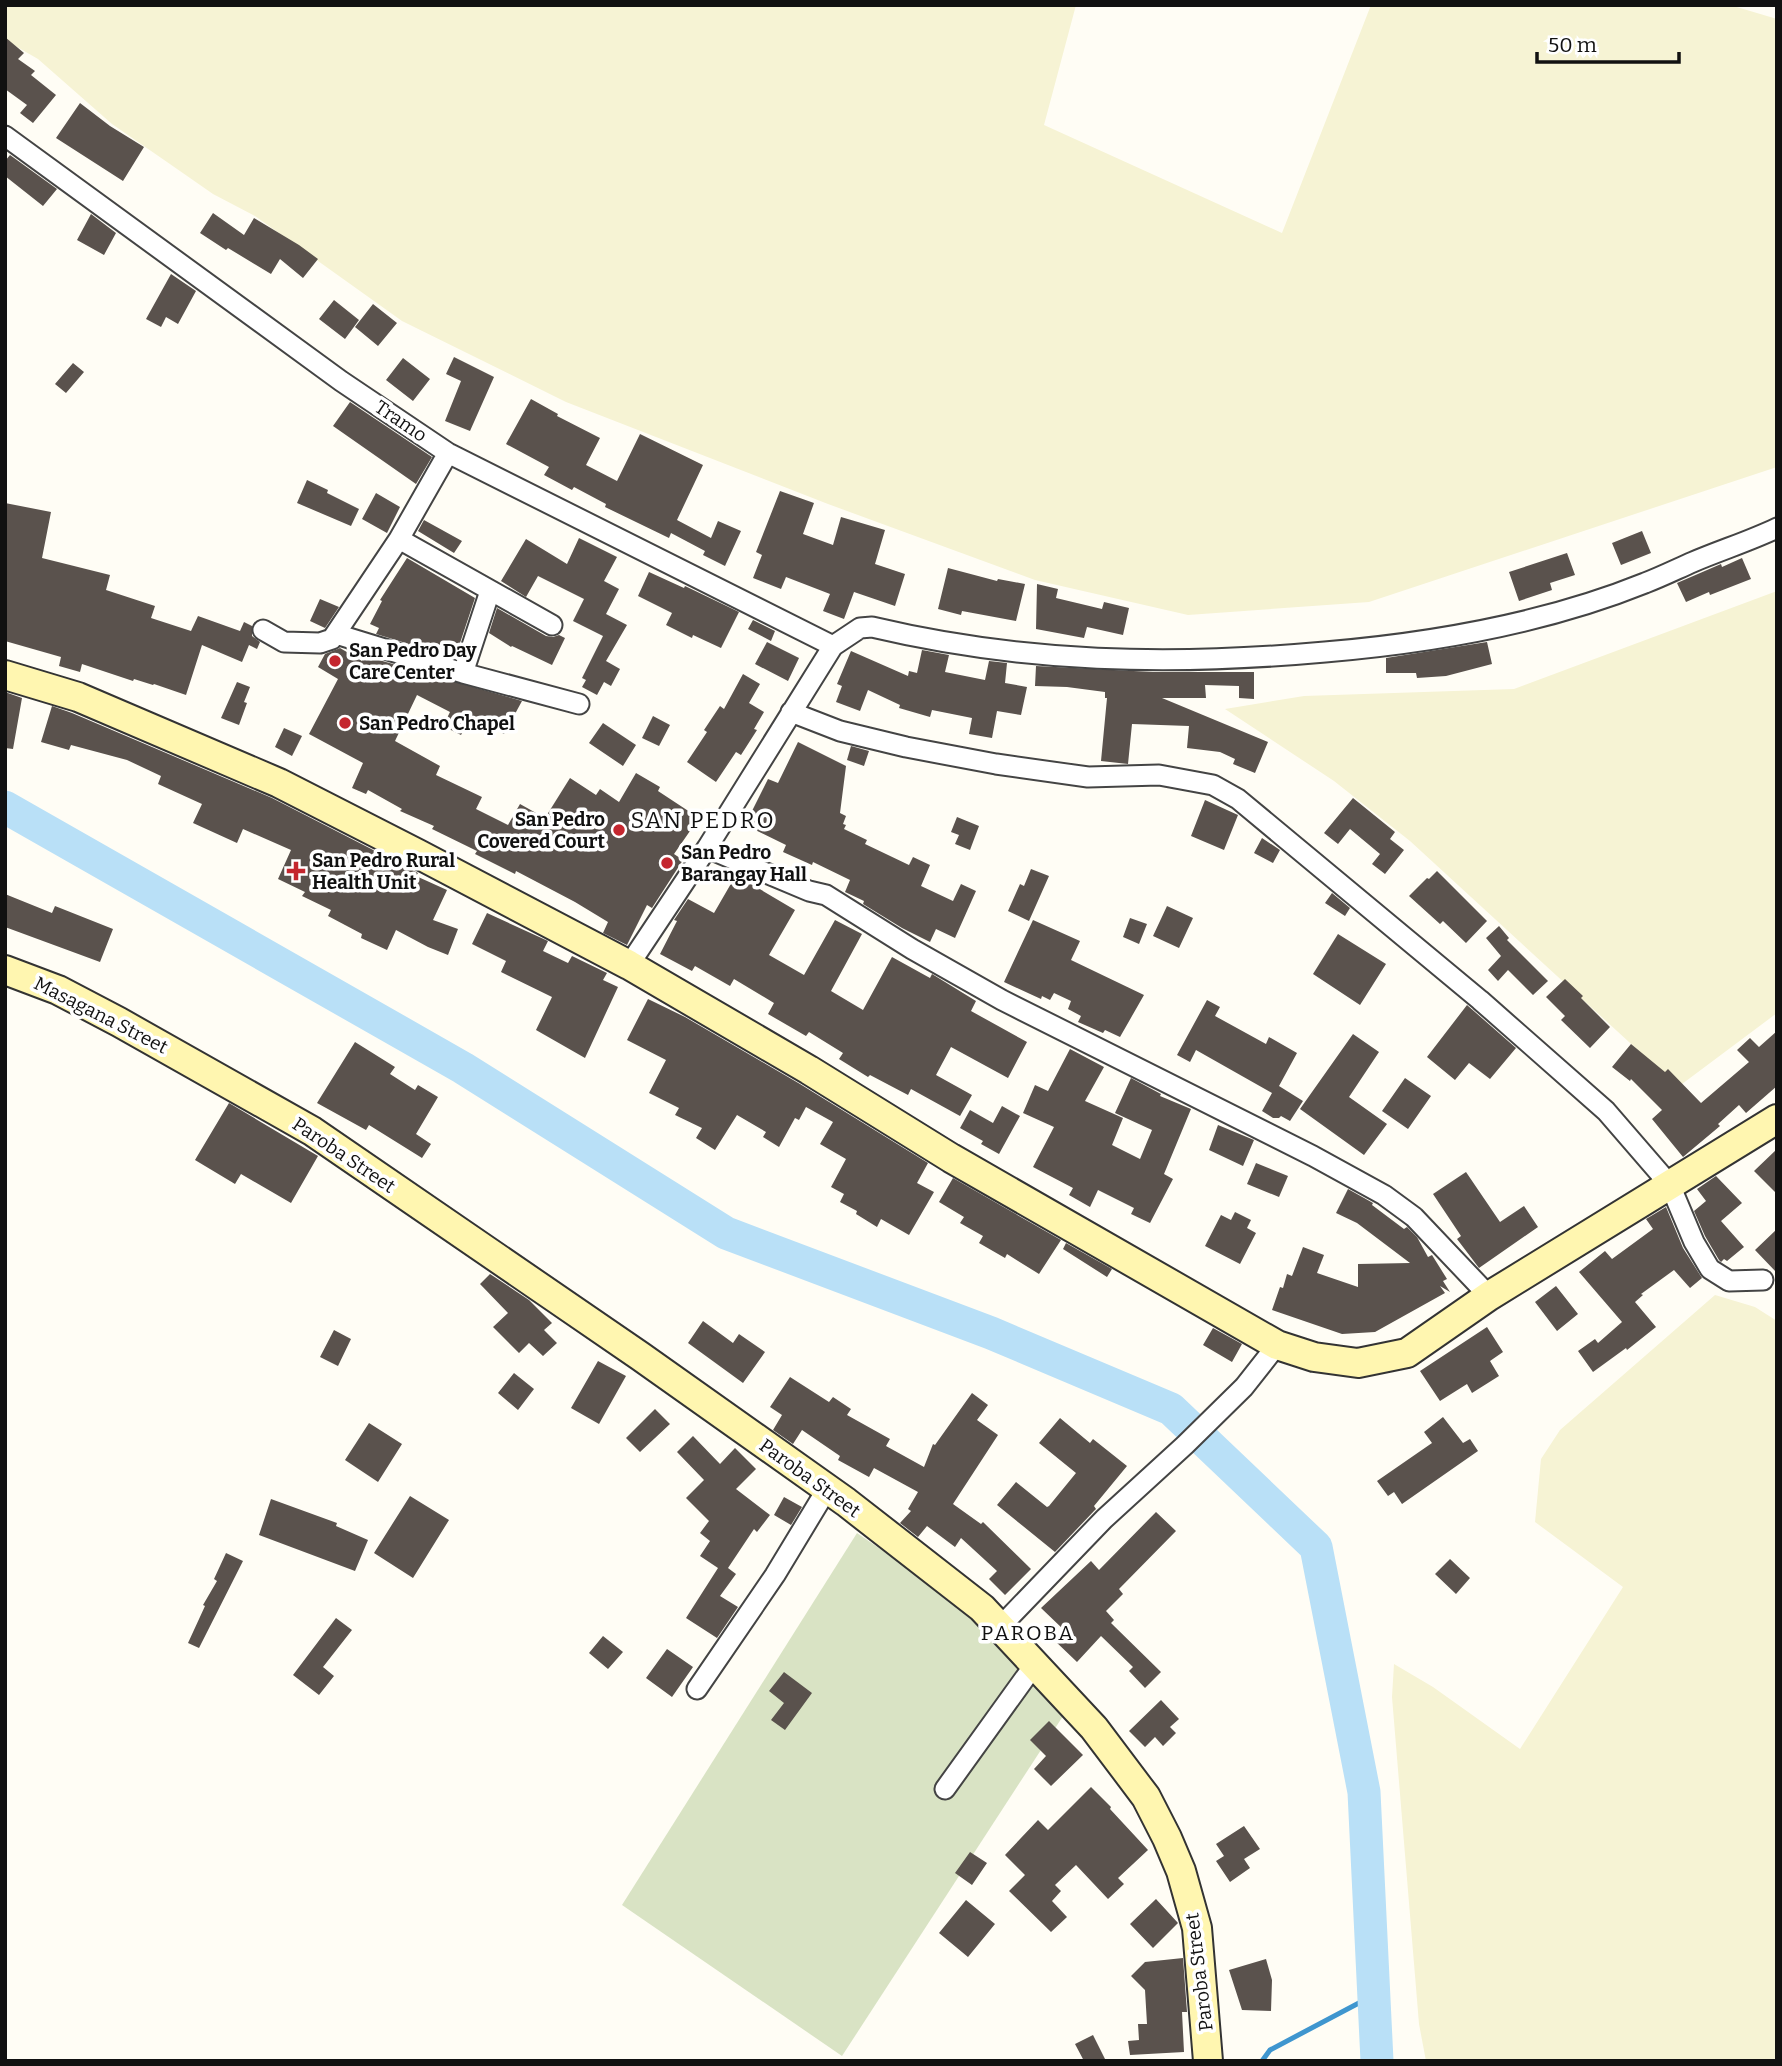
<svg xmlns="http://www.w3.org/2000/svg" width="1782" height="2066" viewBox="0 0 1782 2066" font-family="Bitter,serif">
  <style>
    .farmland { fill: #f6f3d4 }
    .cemetery { fill: #d9e3c4 }
    .lines { fill: none; stroke-linecap: round; stroke-linejoin: round }
    .stream { stroke: #3f96cf; stroke-width: 5 }
    .river { stroke: #b9e0f7; stroke-width: 33 }
    .building { fill: #5a524d }
    .street-casing { stroke: #444; stroke-width: 23 }
    .secondary-casing { stroke: #333; stroke-width: 32 }
    .street { stroke: #fff; stroke-width: 19 }
    .secondary { stroke: #fff6b0; stroke-width: 28 }
    .poi-dot { fill: #c4262e; stroke: #fff; stroke-width: 2.5 }
    .labels { text-anchor: middle; dominant-baseline: central; stroke-width: 7; stroke-linejoin: round; paint-order: stroke }
    .street-label { font-size: 19px; fill: #111; stroke: #fff }
    .poi-label { font-size: 19px; font-weight: bold; fill: #111; stroke: #fff; text-anchor: start }
    .neighbourhood-label { font-size: 21px; letter-spacing: 2px; fill: #111; stroke: #fff }
    .quarter-label { font-size: 23px; letter-spacing: 2px; fill: #111; stroke: #fff }
  </style>
  <rect width="100%" height="100%" fill="#fffdf5"/>
  <path class="farmland" d="M5 5H1076L1044 125 1282 233 1371 5H1730L1777 19V467L1369 602 1188 615 1035 580 828 504 566 402 402 321 255 216 213 194 167 162 112 124 38 59 5 40Z
    M1777 591V1013L1678 1087 1410 841 1334 781 1225 709 1304 696 1514 689Z
    M1715 1295 1755 1307 1777 1321V2061H1426L1419 2024 1392 1697 1394 1664 1433 1687 1520 1749 1623 1587 1535 1522 1541 1459 1560 1430Z"/>
  <path class="cemetery" d="M857 1533 975 1614 1065 1713 842 2056 622 1905Z"/>
  <g class="lines">
    <path class="stream" d="M1262 2061 1270 2050 1374 1995"/>
    <path class="river" d="M5 807 463 1068 726 1233 991 1333 1171 1409 1316 1547 1364 1792 1377 2061"/>
  </g>
  <path class="building" d="M5 37 24 53 18 59 35 71 31 75 56 95 33 123 20 113 27 105 5 89Z
    M80 103 110 126 144 147 123 181 56 138Z
    M10 155 57 189 43 206 5 176V161Z
    M213 213 244 235 254 218 299 245 318 259 303 278 280 259 271 274 228 248 226 250 200 233Z
    M91 214 116 233 104 255 77 240Z
    M171 274 196 291 178 324 166 317 161 327 146 319Z
    M334 300 359 320 345 339 319 319Z
    M373 304 397 323 378 346 355 327Z
    M454 357 494 377 470 431 445 421 461 381 446 374Z
    M403 358 430 379 413 401 386 380Z
    M73 363 84 372 66 393 55 384Z
    M531 399 558 414 557 416 600 438 586 465 617 481 640 434 703 465 677 520 711 538 718 521 741 531 725 566 703 555 705 551 671 533 669 538 605 507 606 504 574 487 572 490 544 475 549 467 506 444Z
    M350 402 432 457 416 484 333 426Z
    M307 480 328 490 327 493 359 509 351 526 297 503Z
    M780 491 814 503 803 534 833 545 841 517 885 530 875 564 905 574 895 606 854 592 844 619 823 611 830 594 786 577 781 589 753 578 762 555 756 552Z
    M376 493 400 507 387 533 362 519Z
    M5 503 51 512 42 558 110 575 106 590 155 606 151 618 191 631 198 616 240 631 244 622 252 626V636L260 642 257 649 249 645 242 662 202 645 186 695 154 684 153 685 134 679 133 681 82 664 80 672 59 666 61 657 5 641Z
    M424 520 462 541 454 553 418 531Z
    M1642 531 1651 553 1621 565 1612 543Z
    M579 538 617 557 604 581 619 589 606 614 627 625 606 661 620 669 611 686 604 682 597 695 582 687 586 680 582 678 603 636 573 621 584 599 538 576 526 597 501 581 526 539 567 564Z
    M1567 553 1575 575 1550 583 1552 590 1519 601 1509 572Z
    M407 558 475 598 455 658 376 634 379 628 370 624 382 601 380 600Z
    M1742 558 1751 579 1710 595 1709 592 1686 602 1677 583 1721 564 1722 567Z
    M948 568 997 581 998 579 1025 584 1016 621 962 611 961 615 938 609Z
    M649 572 684 588 685 586 739 612 721 648 693 635 692 638 666 625 672 613 638 596Z
    M1037 584 1058 589 1056 598 1102 609 1104 602 1129 608 1123 635 1087 627 1084 638 1036 629Z
    M320 599 339 607 325 628 310 621Z
    M497 608 546 636 553 637 559 635 565 638 552 665 512 646 511 647 489 633Z
    M753 620 775 631 771 641 748 629Z
    M767 642 799 658 788 681 755 664Z
    M1487 642 1492 664 1446 676 1417 678 1416 673H1386V658Z
    M340 648 362 661 365 656 522 701 504 734 471 716 461 735 443 726 450 712 417 695 395 741 440 766 436 775 482 797 476 809 508 825 520 804 545 818 570 778 596 795 600 789 619 802 636 773 660 787 658 791 699 818 674 854 683 860 652 908 647 905 627 945 603 933 608 922 575 902 516 871 515 874 475 854 477 851 432 829 434 826 400 811 402 809 368 790 366 794 352 788 363 763 309 734 338 679 318 667 325 654Z
    M922 650 949 655 945 672 985 680 989 661 1007 663 1005 683 1027 687 1021 715 997 711 992 738 969 734 972 718 932 710 930 717 899 708 900 705 868 690 860 711 836 702 842 686 837 684 851 651 908 676 909 671 917 673Z
    M1036 666 1153 672H1254V699L1239 698V686L1205 685 1206 698H1162L1268 742 1255 773 1233 764 1235 759 1220 752 1187 748 1189 726 1132 724 1128 764 1101 761 1107 698H1105V692L1067 687 1035 686Z
    M743 674 760 684 749 703 764 712 754 729 757 730 741 755 736 752 716 782 687 762 707 732 704 730 720 706 724 709Z
    M237 682 250 687 244 702 247 703 239 725 221 718Z
    M5 692 22 698 13 749 5 748Z
    M52 706 72 713 272 798 418 873 416 876 447 890 433 920 458 929 448 955 428 947 396 930 387 950 361 938 362 934 328 916 331 910 302 896 305 892 278 879 291 850 243 829 237 843 193 823 202 804 158 784 161 776 127 760 71 745 69 750 41 742Z
    M653 716 670 725 659 746 642 738Z
    M603 723 636 745 623 766 589 743Z
    M284 728 302 736 292 756 275 747Z
    M798 742 846 766 840 813 846 816 843 824 846 825 844 829 867 840 865 844 909 865 913 857 930 865 921 886 953 901 961 884 976 891 955 938 936 929 930 942 902 928 863 904 864 901 845 892 850 880 813 862 812 865 783 852 786 845 745 825 768 779 778 783Z
    M851 746 869 751 864 766 847 760Z
    M1353 798 1395 832 1390 839 1404 850 1385 874 1372 864 1380 854 1350 829 1338 844 1324 833Z
    M1205 800 1238 815 1224 850 1191 836Z
    M957 817 979 826 970 850 955 844 959 835 951 832Z
    M1262 838 1280 850 1273 863 1254 853Z
    M1031 869 1049 876 1029 921 1008 911 1020 884 1024 886Z
    M1437 871 1487 921 1466 943 1443 921 1440 924 1409 896 1427 878 1429 879Z
    M736 875 795 910 769 955 804 975 835 920 862 934 831 991 863 1010 892 957 930 978 932 974 976 1001 971 1011 1027 1042 1008 1078 951 1047 936 1075 972 1095 960 1116 911 1089 908 1095 870 1075 868 1077 839 1059 843 1053 809 1032 806 1036 768 1014 774 1003 734 979 730 986 695 966 692 971 660 954 677 921 674 920 688 899 714 913Z
    M1332 893 1350 908 1345 916 1325 903Z
    M5 894 52 913 55 906 113 929 100 962 5 927Z
    M1167 906 1193 918 1179 948 1153 936Z
    M487 913 548 941 543 951 568 963 572 956 607 973 603 980 618 987 585 1058 536 1030 552 997 501 972 506 961 472 944Z
    M1130 918 1147 924 1139 944 1123 937Z
    M1033 920 1080 941 1071 960 1144 995 1120 1037 1105 1030 1103 1033 1078 1022 1081 1016 1068 1009 1071 1001 1054 993 1050 1000 1042 996 1041 999 1004 982Z
    M1499 926 1509 938 1507 940 1548 981 1533 995 1508 970 1498 981 1488 970 1501 956 1486 938Z
    M1338 934 1386 964 1360 1005 1313 974Z
    M1565 979 1583 996 1581 998 1610 1027 1590 1048 1561 1020 1565 1016 1546 997Z
    M648 999 685 1017 800 1084 928 1163 917 1183 934 1192 909 1235 881 1219 877 1227 856 1214 857 1211 840 1202 844 1194 831 1187 846 1159 820 1144 833 1122 806 1107 799 1120 795 1118 779 1147 763 1137 766 1132 737 1115 715 1150 696 1138 702 1128 675 1115 679 1108 649 1093 666 1060 627 1040Z
    M1207 1000 1220 1007 1215 1016 1266 1044 1269 1037 1297 1053 1279 1086 1303 1101 1290 1121 1281 1116 1279 1118H1273L1262 1111 1272 1093 1196 1050 1190 1062 1177 1055Z
    M1467 1005 1516 1048 1490 1079 1469 1063 1455 1080 1427 1057Z
    M1777 1031V1086L1746 1113 1739 1105 1718 1124 1720 1126 1683 1157 1652 1119 1662 1110 1631 1079 1630 1081 1612 1067 1631 1044 1665 1072 1668 1069 1701 1103 1749 1062 1737 1050 1750 1038 1759 1047Z
    M1353 1034 1379 1052 1349 1097 1387 1124 1364 1155 1300 1109Z
    M355 1042 395 1067 390 1074 415 1090 418 1085 438 1097 416 1134 431 1144 422 1158 369 1125 366 1130 317 1103Z
    M1070 1049 1104 1067 1085 1101 1123 1118 1112 1145 1140 1159 1152 1130 1115 1113 1131 1078 1161 1094 1160 1096 1191 1109 1164 1174 1173 1179 1150 1223 1131 1214 1134 1208 1098 1190 1090 1207 1069 1195 1073 1188 1033 1167 1054 1127 1023 1113 1035 1085 1048 1091Z
    M1405 1078 1431 1096 1408 1129 1382 1111Z
    M229 1103 318 1156 291 1203 241 1174 235 1184 195 1160Z
    M1002 1106 1020 1116 999 1154 981 1144 983 1141 960 1128 970 1110 993 1123Z
    M1218 1125 1254 1140 1243 1166 1209 1150Z
    M1777 1149V1194L1754 1171Z
    M1256 1163 1288 1176 1279 1197 1247 1184Z
    M1466 1172 1500 1222 1524 1206 1538 1227 1479 1268 1457 1239 1461 1236 1433 1194Z
    M1716 1176 1742 1203 1721 1221 1744 1247 1727 1261 1724 1259 1721 1262 1719 1260 1705 1236 1694 1211 1706 1201 1697 1189Z
    M953 1178 1061 1240 1039 1274 1007 1254 1005 1258 979 1243 983 1236 960 1223 964 1217 939 1202Z
    M1348 1189 1373 1203 1372 1205 1404 1229 1407 1227 1417 1237 1428 1257 1432 1255 1447 1279 1443 1281 1450 1292 1440 1286 1445 1293 1375 1332 1342 1334 1272 1310 1280 1287 1283 1288 1287 1274 1292 1276 1303 1247 1324 1255 1317 1273 1358 1287V1264L1410 1263 1357 1223 1336 1213Z
    M1666 1207 1683 1248 1702 1278 1690 1288 1674 1270 1641 1294 1643 1295 1635 1302 1656 1327 1627 1350 1626 1348 1593 1372 1578 1351 1595 1339 1598 1343 1622 1322 1579 1272 1605 1251 1612 1259 1653 1229 1646 1219Z
    M1235 1212 1251 1220 1247 1228 1256 1233 1240 1264 1205 1246 1221 1215 1231 1220Z
    M1777 1229V1273L1755 1250Z
    M1066 1243 1112 1269 1107 1277 1063 1249Z
    M490 1274 529 1300 552 1323 544 1330 557 1343 543 1356 529 1343 519 1353 493 1327 508 1313 480 1284Z
    M1556 1286 1578 1314 1557 1331 1535 1302Z
    M703 1321 733 1343 739 1334 765 1352 743 1383 688 1343Z
    M1487 1327 1503 1352 1490 1361 1499 1376 1472 1393 1467 1384 1440 1401 1420 1371Z
    M1213 1328 1242 1344 1232 1362 1203 1345Z
    M334 1330 351 1339 338 1366 320 1357Z
    M598 1361 626 1376 599 1424 571 1408Z
    M514 1373 534 1389 518 1410 498 1393Z
    M790 1377 829 1402 833 1397 851 1409 847 1415 890 1439 886 1446 924 1467 933 1444 935 1445 972 1393 988 1405 977 1420 998 1435 953 1504 981 1524 983 1522 1031 1569 1005 1595 989 1579 997 1571 961 1538 955 1547 927 1526 918 1537 900 1523 911 1511 908 1509 918 1492 874 1468 869 1477 838 1460 840 1456 802 1430 793 1444 773 1430 782 1415 770 1407Z
    M655 1409 670 1424 640 1452 626 1438Z
    M1443 1417 1463 1443 1470 1439 1478 1451 1402 1504 1394 1492 1388 1496 1377 1481 1432 1443 1424 1432Z
    M1060 1418 1090 1443 1093 1439 1127 1466 1094 1506 1096 1509 1094 1511 1055 1552 997 1505 1016 1482 1047 1507 1049 1506 1076 1473 1039 1443Z
    M369 1423 402 1444 378 1482 345 1460Z
    M693 1436 720 1464 735 1448 756 1469 736 1489 770 1515 757 1532 754 1529 728 1568 736 1574 720 1596 738 1607 717 1638 686 1618 718 1568 700 1556 710 1541 700 1533 709 1521 686 1498 704 1480 677 1452Z
    M410 1496 449 1520 413 1578 374 1553Z
    M784 1497 802 1507 791 1525 774 1515Z
    M271 1499 337 1523 336 1526 368 1540 355 1571 259 1535Z
    M1156 1512 1176 1531 1119 1589 1123 1594 1106 1611 1114 1620 1111 1623 1161 1672 1145 1688 1129 1671 1133 1667 1101 1636 1077 1662 1054 1640 1064 1630 1041 1608 1091 1561 1099 1570Z
    M226 1553 243 1561 199 1648 188 1643 205 1606 203 1605 217 1581 214 1579Z
    M1450 1559 1470 1578 1456 1594 1435 1574Z
    M336 1618 352 1630 323 1667 334 1676 319 1695 293 1675Z
    M603 1636 623 1652 608 1669 589 1653Z
    M667 1649 693 1667 672 1697 646 1678Z
    M784 1672 812 1693 785 1730 771 1720 784 1703 769 1691Z
    M1161 1700 1179 1719 1170 1727 1176 1733 1163 1746 1155 1737 1145 1747 1129 1731Z
    M1049 1721 1083 1755 1051 1786 1034 1769 1046 1756 1030 1740Z
    M1091 1787 1111 1807 1110 1809 1148 1850 1118 1878 1124 1884 1108 1899 1076 1865 1055 1885 1061 1891 1052 1901 1067 1917 1051 1932 1009 1891 1025 1875 1005 1855 1038 1820 1048 1830Z
    M1244 1826 1260 1849 1244 1859 1250 1868 1230 1882 1216 1861 1224 1856 1216 1844Z
    M970 1852 987 1863 972 1885 955 1873Z
    M1156 1899 1178 1923 1153 1948 1130 1924Z
    M966 1900 995 1924 968 1957 939 1933Z
    M1183 1958 1187 2012H1182L1184 2052 1130 2055 1128 2041 1139 2040 1138 2024H1147L1145 1990 1131 1976 1145 1962Z
    M1266 1959 1272 1980 1271 2011 1242 2010 1229 1970Z
    M1093 2035 1106 2061H1084L1075 2044Z"/>
  <g class="lines">
    <defs>
      <path id="street" d="M5 136 341 381 448 453 833 646
        M399 539 552 625
        M263 630 284 642 320 643 332 639 399 539 448 453
        M336 634 463 673 579 704
        M463 673 490 591
        M791 712 840 731 906 747 996 764 1088 777 1159 775 1213 785 1238 799 1480 1000 1606 1111 1670 1185 1694 1242 1710 1269 1729 1281 1763 1280
        M707 848 809 891 826 895 912 949 1002 1000 1313 1156 1384 1195 1414 1217 1489 1296
        M629 965 707 848 833 646 860 628 872 627C1024 663 1170 666 1325 652 1431 643 1546 623 1645 583 1661 577 1677 569 1693 562 1721 550 1750 541 1777 528
        M1000 1627 1104 1519 1185 1445 1244 1387 1277 1345
        M697 1689 775 1575 827 1489
        M945 1789 1035 1664"/>
      <path id="secondary" d="M5 675 78 697 279 783 418 854 629 965 809 1070 951 1158 1277 1345 1314 1357 1358 1363 1407 1353 1489 1296 1777 1119
        M5 970 58 990 119 1022 312 1131 640 1356 846 1502 982 1608 1094 1728 1146 1797 1167 1838 1181 1871 1197 1928 1208 2061"/>
    </defs>
    <use href="#street" class="street-casing"/>
    <use href="#secondary" class="secondary-casing"/>
    <use href="#street" class="street"/>
    <use href="#secondary" class="secondary"/>
  </g>
  <g class="poi-dot">
    <circle cx="335" cy="661" r="7"/>
    <circle cx="345" cy="723" r="7"/>
    <circle cx="619" cy="830" r="7"/>
    <circle cx="667" cy="863" r="7"/>
    <path d="M292.5 860.5h7v7h7v7h-7v7h-7v-7h-7v-7h7z"/>
  </g>
  <g class="labels">
    <g class="street-label">
      <text transform="translate(401 421) rotate(34)">Tramo</text>
      <text transform="translate(101 1015) rotate(27)">Masagana Street</text>
      <text transform="translate(344 1155) rotate(34)">Paroba Street</text>
      <text transform="translate(810 1478) rotate(36)">Paroba Street</text>
      <text transform="translate(1199 1972) rotate(-97)">Paroba Street</text>
    </g>
    <g class="poi-label">
      <text x="349" y="650">San Pedro Day<tspan x="349" dy="22">Care Center</tspan></text>
      <text x="359" y="723">San Pedro Chapel</text>
      <text x="605" y="819" text-anchor="end">San Pedro<tspan x="605" dy="22">Covered Court</tspan></text>
      <text x="681" y="852">San Pedro<tspan x="681" dy="22">Barangay Hall</tspan></text>
      <text x="312" y="860">San Pedro Rural<tspan x="312" dy="22">Health Unit</tspan></text>
    </g>
    <g class="neighbourhood-label">
      <text x="1028" y="1633">PAROBA</text>
    </g>
    <g class="quarter-label">
      <text x="703" y="820">SAN PEDRO</text>
    </g>
  </g>
  <rect width="1782" height="2066" fill="none" stroke="#111111" stroke-width="14"/>
  <path d="M1537 52v10h142v-10" fill="none" stroke="#111111" stroke-width="3.5"/>
  <text x="1548" y="52" font-size="21" fill="#111111" stroke="#ffffff" stroke-width="5" paint-order="stroke">50 m</text>
</svg>
